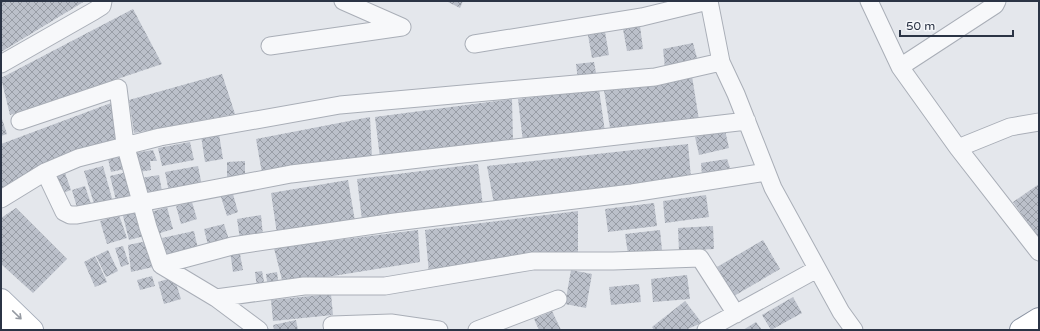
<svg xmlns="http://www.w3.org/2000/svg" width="1040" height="331" viewBox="0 0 1040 331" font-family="'Varela Round',sans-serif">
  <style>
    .building { fill: url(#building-cross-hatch) }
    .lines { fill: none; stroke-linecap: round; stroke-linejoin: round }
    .minor-casing { stroke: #a9aeb7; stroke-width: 19 }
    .major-casing { stroke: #a3abb8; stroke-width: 24 }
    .highway-casing { stroke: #8b94a3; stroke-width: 24 }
    .minor { stroke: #f7f8fa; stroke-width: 17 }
    .major { stroke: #fff; stroke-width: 22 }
    .highway { stroke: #fff; stroke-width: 22 }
    .oneway { stroke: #959aa2 }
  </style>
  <defs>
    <pattern id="building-cross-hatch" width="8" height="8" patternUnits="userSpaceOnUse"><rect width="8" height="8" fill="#bbc0ca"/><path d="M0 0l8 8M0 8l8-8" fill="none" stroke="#989da6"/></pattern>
  </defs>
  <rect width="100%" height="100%" fill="#e4e7ec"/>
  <path class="building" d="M1 1H85L1 52Z
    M446 1H463L460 8Z
    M133 9 162 64 10 115 1 78Z
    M640 26 643 49 627 51 623 29Z
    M605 32 609 55 592 58 588 35Z
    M693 43 698 62 665 68 663 49Z
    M594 62 597 78 578 80 576 64Z
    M222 74 235 114 134 133 129 100Z
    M692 76 699 120 611 134 604 90Z
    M599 89 605 132 523 142 518 99Z
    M512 99 513 141 380 158 375 117Z
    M111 103 117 138 1 189V144Z
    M1 116 7 134 1 136Z
    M370 117 372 157 262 173 256 139Z
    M725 130 729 148 699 155 695 137Z
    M219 134 223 159 205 162 201 136Z
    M190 142 194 160 162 166 158 148Z
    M688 144 691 178 494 204 487 166Z
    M153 150 157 161H150L151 170 139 172 135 153Z
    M126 156 129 168 111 172 108 159Z
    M727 159 731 171 702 176 701 163Z
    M245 161V178H227V162Z
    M478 164 483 206 362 220 357 179Z
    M103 166 113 202 95 207 84 171Z
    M198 166 202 186 169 192 165 172Z
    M127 172 133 196 116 200 110 176Z
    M65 173 71 190 58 195 52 177Z
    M159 175 162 191 144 194 141 178Z
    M348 180 355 221 277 234 271 193Z
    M1039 184V238L1013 202Z
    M85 186 92 207 78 211 72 190Z
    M233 194 238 212 227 216 221 197Z
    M706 195 709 217 665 223 663 201Z
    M192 202 197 219 181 224 176 206Z
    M654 203 657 226 608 232 605 209Z
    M167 207 173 229 157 234 151 212Z
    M16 208 67 259 33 293 1 264V218Z
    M137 208 144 236 129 240 122 212Z
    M578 211V253L429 273 425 230Z
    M119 215 127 238 107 244 100 221Z
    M261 215 263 235 240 239 237 219Z
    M224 224 229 240 208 245 204 229Z
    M713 226 714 249 679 251 678 228Z
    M418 230 420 262 283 284 274 248Z
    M660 230 662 250 628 254 625 234Z
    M194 231 198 249 167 257 162 238Z
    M763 240 780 269 734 296 717 267Z
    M147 241 153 267 131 272 128 245Z
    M123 246 129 264 121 267 115 248Z
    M239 249 243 270 233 272 230 251Z
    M108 250 118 271 106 277 96 256Z
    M95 256 107 282 95 287 84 262Z
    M571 270 592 274 586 308 565 304Z
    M262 271 265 287 257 288 255 272Z
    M277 272 279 287 268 288 266 274Z
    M687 275 690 299 653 302 651 279Z
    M152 276 155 286 140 290 137 280Z
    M174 277 181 299 164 304 158 282Z
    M639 284 641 302 611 305 609 287Z
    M331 294 333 315 273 321 271 300Z
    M793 297 802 313 771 330 762 315Z
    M685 301 702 323 685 330H654L652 327Z
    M552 311 561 330H539L534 319Z
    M296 320 298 330H274L273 325Z
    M756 322 762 330H743Z"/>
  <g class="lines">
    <defs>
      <path id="minor" d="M343 1 402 27
        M709 1 721 62 736 94 773 188 841 312 854 330
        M869 1 900 67 958 148 1039 252
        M474 44 642 17 708 1
        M270 46 402 27
        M1 64 94 11 102 6 103 1
        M900 67 995 5 997 1
        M20 121 118 88 125 144 148 227 161 265 216 298 259 330
        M958 148 1010 127 1039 122
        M45 172 64 212 70 215H77L291 174 747 121
        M1 199 45 172 78 158 160 137 340 105 655 77 721 62
        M161 265 232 246 395 222 632 193 766 172
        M216 298 304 286H385L533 261H613L700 258 736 314
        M333 330 332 325 391 323 439 330
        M477 330 558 299
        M706 330 817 269"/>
      <path id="major" d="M1 300 32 330
        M1 325 5 330"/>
      <path id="highway" d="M1021 330 1039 319"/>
    </defs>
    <use href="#minor" class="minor-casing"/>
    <use href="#major" class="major-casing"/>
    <use href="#highway" class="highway-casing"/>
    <use href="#minor" class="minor"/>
    <use href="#major" class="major"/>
    <use href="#highway" class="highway"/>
  </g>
  <defs><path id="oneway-shaft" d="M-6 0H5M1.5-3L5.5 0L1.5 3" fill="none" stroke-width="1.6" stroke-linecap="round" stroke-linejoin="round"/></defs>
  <use class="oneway" href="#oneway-shaft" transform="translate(17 315) rotate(44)"/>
  <rect width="1040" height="331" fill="none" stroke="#2b3445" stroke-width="4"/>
  <path d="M900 30v6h113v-6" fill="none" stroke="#2b3445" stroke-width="2"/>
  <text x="906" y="30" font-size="12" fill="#2b3445" stroke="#f4f6f9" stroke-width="3" paint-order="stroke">50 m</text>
</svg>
